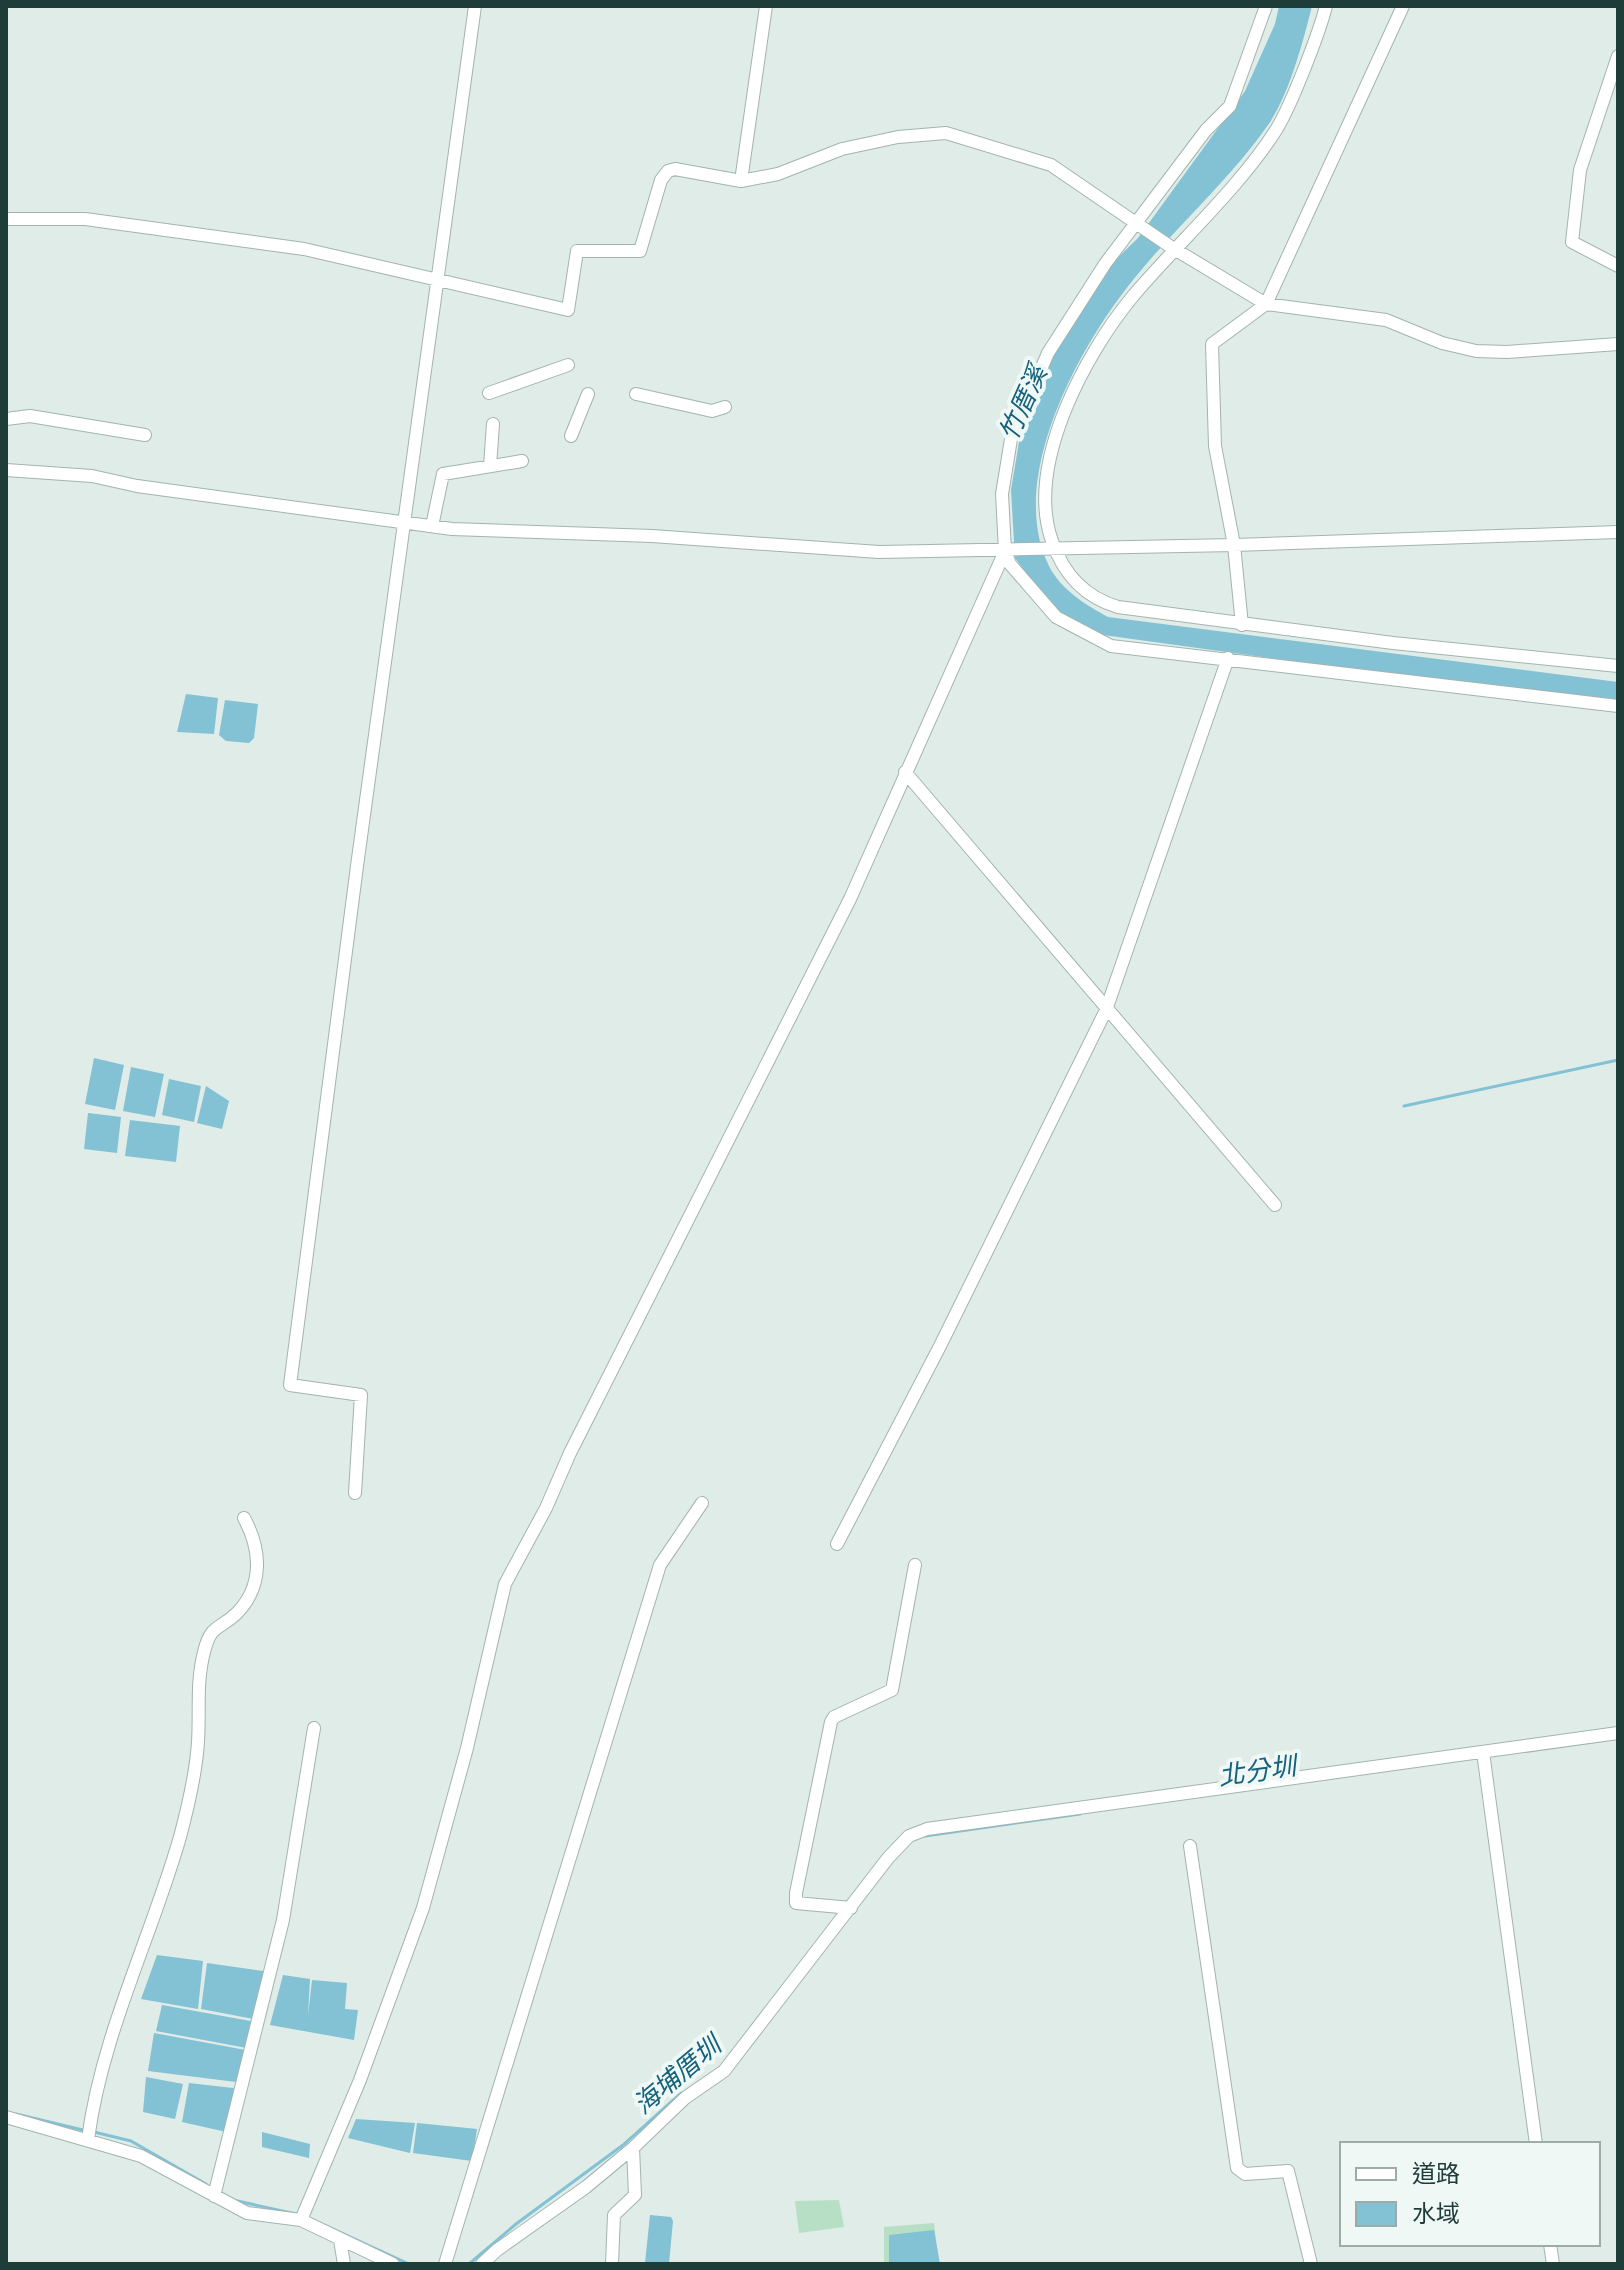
<svg xmlns="http://www.w3.org/2000/svg" width="1624" height="2270" viewBox="0 0 1624 2270" font-family="'Work Sans','Noto Sans TC',sans-serif">
  <style>
    .green { fill: #b6dfc5 }
    .water { fill: #83c1d5 }
    .lines { fill: none; stroke-linecap: round; stroke-linejoin: round }
    .stream { stroke: #83c1d5; stroke-width: 3 }
    .minor-casing { stroke: #a2b4af; stroke-width: 14 }
    .minor { stroke: #fff; stroke-width: 12 }
    .labels { text-anchor: middle; dominant-baseline: central; stroke-width: 8; stroke-linejoin: round; paint-order: stroke }
    .water-label { font-size: 26px; font-style: italic; fill: #15627d; stroke: #f0f8f5 }
  </style>
  <rect width="100%" height="100%" fill="#dfece7"/>
  <path class="green" d="M839 2200 844 2227 799 2233 795 2201Z
    M934 2223 939 2264H884V2227Z"/>
  <path class="water" d="M1279 6H1312C1303 42 1289 95 1268 125 1223 189 1162 238 1117 301 1069 367 1009 486 1049 566 1061 590 1086 605 1108 617L1618 682V706L1096 634 1057 614 1015 558 1011 490 1021 430 1045 363 1101 274 1138 238 1245 91 1275 24Z
    M186 694 218 698 214 734 177 732Z
    M225 700 258 704 254 738 249 743 226 741 219 735Z
    M94 1058 124 1065 115 1110 85 1104Z
    M131 1067 164 1074 155 1117 123 1111Z
    M169 1079 201 1086 194 1122 162 1115Z
    M206 1086 229 1101 222 1129 197 1123Z
    M88 1113 121 1117 117 1153 84 1149Z
    M130 1120 180 1126 176 1162 125 1156Z
    M157 1955 203 1961 198 2009 141 1999Z
    M207 1963 270 1972 259 2020 201 2009Z
    M283 1975 310 1979 308 2016 312 1980 347 1983 345 2009 358 2010 354 2040 270 2025Z
    M162 2005 256 2022 252 2049 156 2031Z
    M154 2033 251 2051 244 2083 148 2071Z
    M146 2077 183 2084 175 2119 143 2112Z
    M189 2083 242 2089 231 2133 182 2122Z
    M356 2119 415 2123 410 2153 348 2138Z
    M417 2123 477 2129 472 2161 413 2153Z
    M262 2132 310 2144 309 2158 262 2147Z
    M650 2215 671 2217 673 2221 669 2264 645 2263Z
    M934 2230 940 2264H889V2235Z"/>
  <g class="lines">
    <path class="stream" d="M1404 1106 1618 1060
      M925 1836 1080 1814
      M16 2114 87 2131
      M94 2132 131 2141 206 2184
      M233 2200 296 2214
      M307 2217 409 2264
      M469 2264 516 2224 623 2145 681 2093"/>
    <defs>
      <path id="minor" d="M1266 6 1230 106 1206 130 1105 264 1048 353 1011 439 1002 494 1005 551 1010 564 1056 617 1111 646 1618 706
        M1326 6C1319 34 1291 106 1276 130 1240 187 1177 244 1133 296 1085 354 1025 465 1052 541 1063 573 1084 597 1118 607L1393 643 1618 666
        M1618 56 1580 170 1572 242 1618 266
        M741 181 766 6
        M6 219H85L304 249 568 310 577 251H640L661 180 668 171 675 169 741 181 778 174 842 149 898 137 946 133 1051 165 1171 247 1266 304 1386 320 1442 343 1476 351 1507 352 1618 344
        M489 393 568 365
        M636 394 712 411 725 407
        M6 419 30 416 145 435
        M571 436 588 394
        M490 466 493 424
        M6 470 92 476 137 486 452 529 652 536 879 552 1234 545 1618 532
        M432 526 443 474 522 461
        M1242 625 1234 545 1215 446 1212 344 1266 304 1403 6
        M905 772 1275 1205
        M355 1493 361 1395 290 1385 357 866 475 6
        M837 1544 940 1346 1106 1010 1228 658
        M1483 1752 1536 2144
        M1190 1846 1237 2168 1245 2174 1288 2171 1311 2264
        M851 1908 796 1903V1893L831 1722 834 1717 892 1690 915 1565
        M6 2117 141 2156 247 2213 301 2220 393 2264
        M88 2139C102 2034 151 1938 180 1837 188 1807 196 1774 198 1742 200 1711 196 1683 204 1652 211 1623 220 1630 237 1613 264 1585 261 1549 244 1518
        M214 2196 283 1920 314 1728
        M301 2220 360 2080 423 1908 467 1748 505 1584 546 1508 570 1453 850 899 1005 551
        M340 2240 344 2264
        M1550 2244 1553 2264
        M445 2264 660 1565 702 1503
        M482 2264 497 2250 586 2187 633 2148 685 2098 724 2071 888 1858 909 1836 927 1829 1618 1733
        M612 2264 614 2215 635 2195 633 2148"/>
    </defs>
    <use href="#minor" class="minor-casing"/>
    <use href="#minor" class="minor"/>
  </g>
  <g class="labels">
    <g class="water-label">
      <text transform="translate(1023 403) rotate(-66)">竹厝溪</text>
      <text transform="translate(1257 1771) rotate(-8)">北分圳</text>
      <text transform="translate(677 2075) rotate(-40)">海埔厝圳</text>
    </g>
  </g>
  <rect width="1624" height="2270" fill="none" stroke="#1f3d38" stroke-width="16"/>
  <rect x="1340" y="2142" width="260" height="104" fill="#f0f8f5" stroke="#9cada9" stroke-width="2"/>
  <rect x="1356" y="2168" width="40" height="12" fill="#ffffff" stroke="#9cada9" stroke-width="2"/>
  <text x="1412" y="2182" font-size="24" fill="#1f3d38">道路</text>
  <rect x="1356" y="2202" width="40" height="24" fill="#83c1d5" stroke="#9cada9" stroke-width="2"/>
  <text x="1412" y="2222" font-size="24" fill="#1f3d38">水域</text>
</svg>
